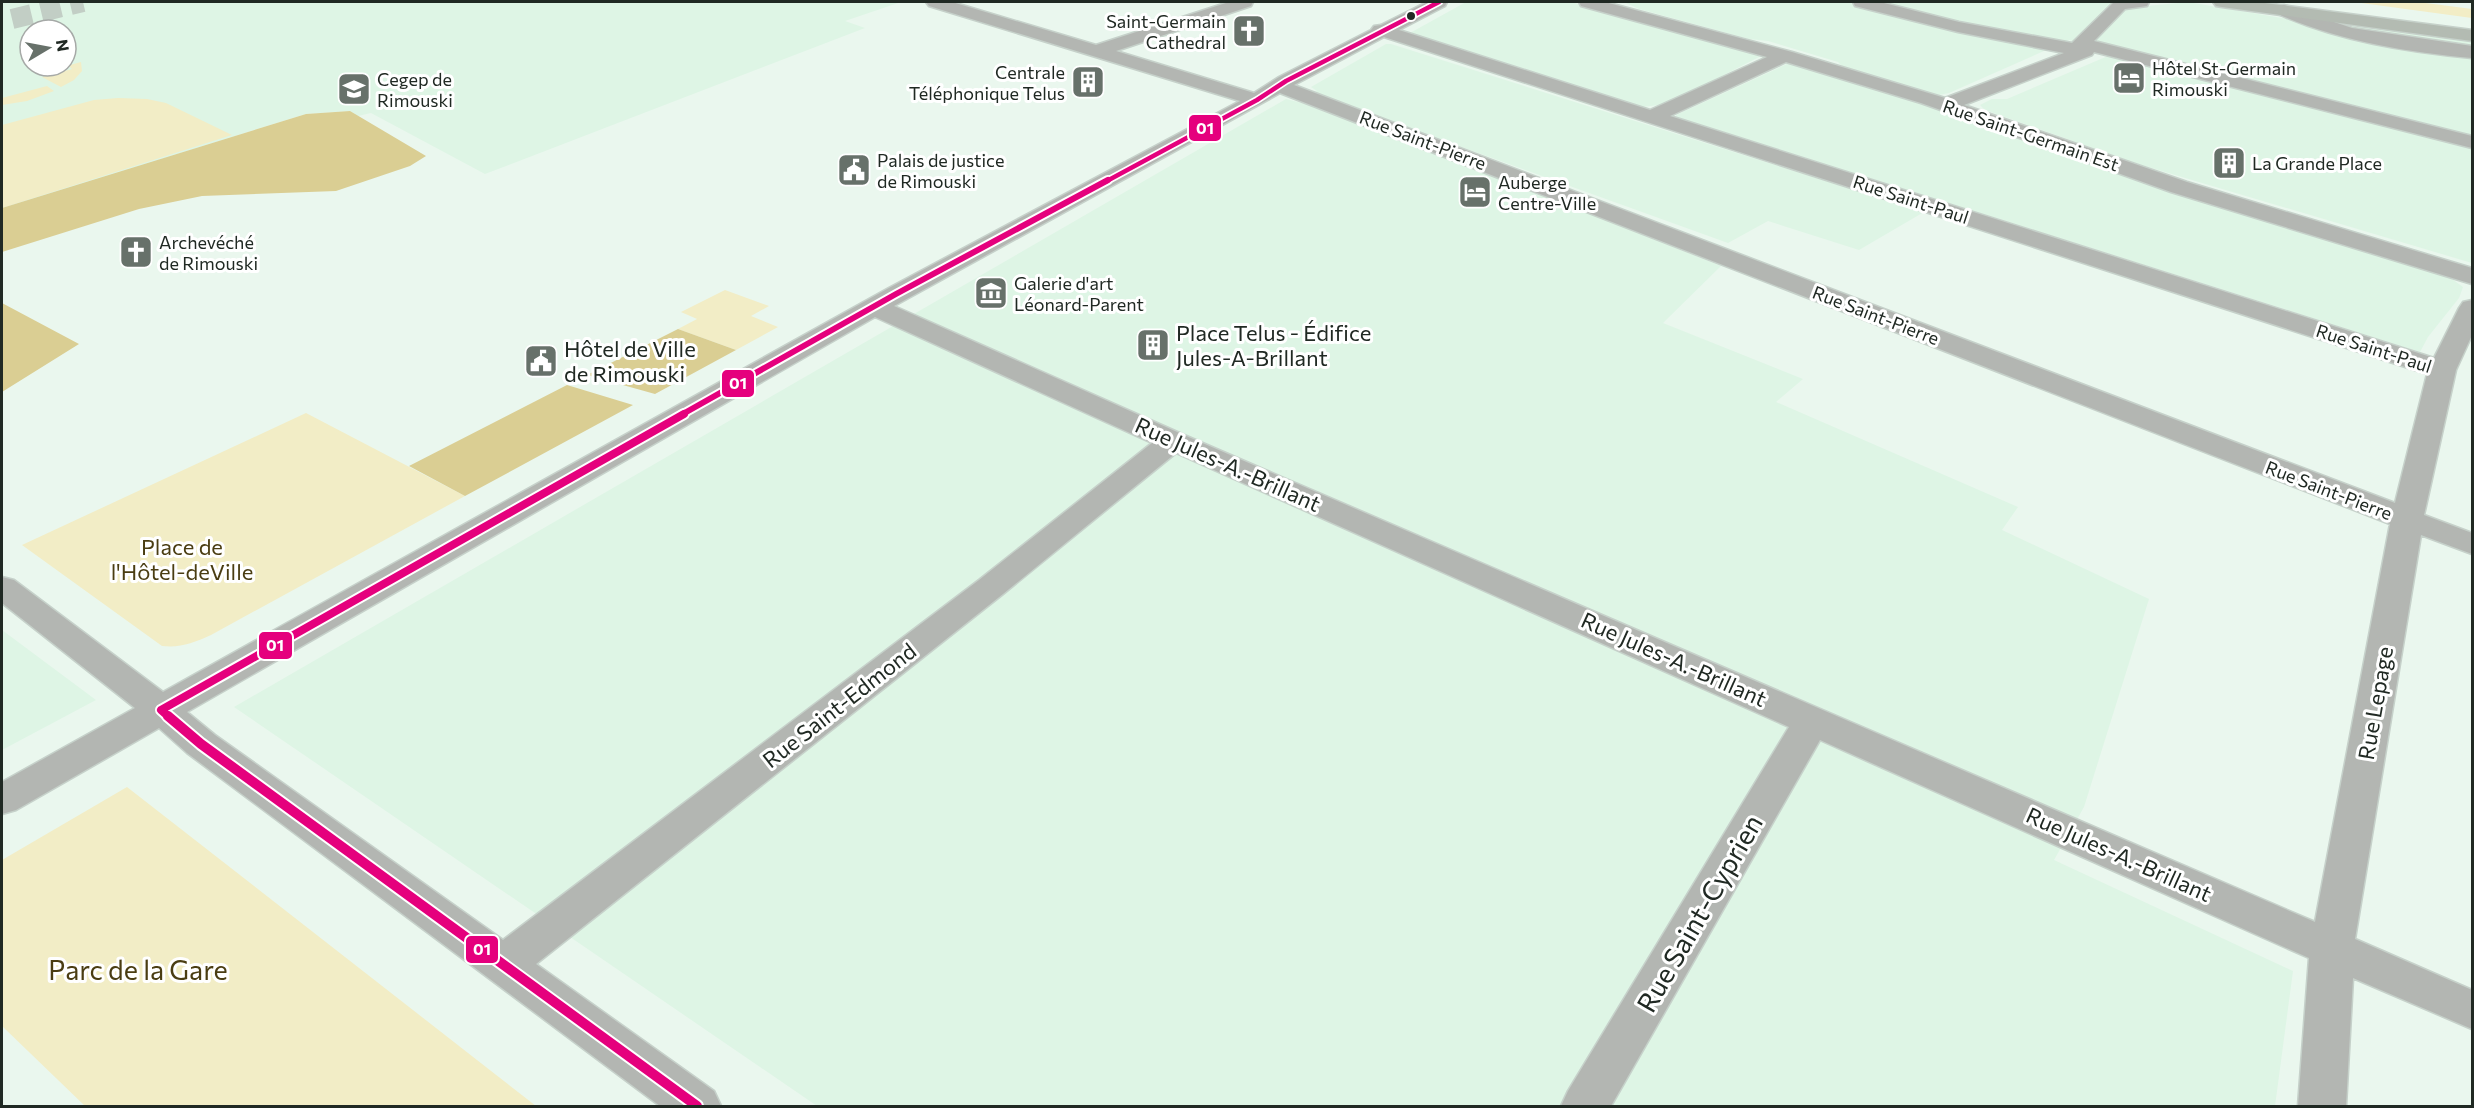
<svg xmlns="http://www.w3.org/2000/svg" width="2474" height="1108" viewBox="0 0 2474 1108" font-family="Commissioner,sans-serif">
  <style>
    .built { fill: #def5e5; fill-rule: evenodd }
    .green { fill: #f2edc6 }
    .forest { fill: #dace93 }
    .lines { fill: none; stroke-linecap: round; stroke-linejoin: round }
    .minor-tunnel { stroke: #c2cec5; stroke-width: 20; stroke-dasharray: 20 10; stroke-linecap: butt }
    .minor-casing { stroke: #c6d1ca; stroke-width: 3 }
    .major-casing { stroke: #c6d1ca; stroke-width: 3 }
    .minor { fill: #b3b6b2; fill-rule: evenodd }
    .major { fill: #b3bbb2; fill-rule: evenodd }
    .bus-1-far3-casing { stroke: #fff; stroke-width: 8 }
    .bus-1-far2-casing { stroke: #fff; stroke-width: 10 }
    .bus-1-far1-casing { stroke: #fff; stroke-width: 12 }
    .bus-1-casing { stroke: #fff; stroke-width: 14 }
    .bus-1-far3 { stroke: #e5007d; stroke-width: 4.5 }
    .bus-1-far2 { stroke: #e5007d; stroke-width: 6 }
    .bus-1-far1 { stroke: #e5007d; stroke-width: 8 }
    .bus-1 { stroke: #e5007d; stroke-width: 10 }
    .bus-dot { fill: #202923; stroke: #fff; stroke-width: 2 }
    .labels { text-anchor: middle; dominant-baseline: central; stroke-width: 6; stroke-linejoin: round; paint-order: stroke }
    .far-poi-label { font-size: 18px; fill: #202923; stroke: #fff; text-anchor: start }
    .far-street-label { font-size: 18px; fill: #202923; stroke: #fff }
    .poi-label { font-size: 22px; fill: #202923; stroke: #fff; text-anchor: start }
    .street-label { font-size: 22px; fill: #202923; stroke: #fff }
    .park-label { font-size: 22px; fill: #4a3d12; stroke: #fff }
    .near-street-label { font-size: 27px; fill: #202923; stroke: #fff }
    .near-park-label { font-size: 27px; fill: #4a3d12; stroke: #fff }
    .line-badge { stroke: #fff; stroke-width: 2 }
    .badge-label { font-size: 16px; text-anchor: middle; font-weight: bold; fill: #fff }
  </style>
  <rect width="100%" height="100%" fill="#eaf7ee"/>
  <path class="built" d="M2 2H901L845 21 865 28 485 174 371 113 358 116 350 111 306 114 2 208ZM30 30H66V66H30Z
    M1466 2H1571L1763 55 1667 104 1642 107 1410 33Z
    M1624 2H2121L2147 6 2188 2 2294 20 2387 28 2472 40V263L2138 164 1985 110 1980 105 1992 99H2007L2115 53 2069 40 1949 93 1939 95 1843 67 1838 62 1768 41 1749 39 1639 9Z
    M1386 44H1391L1924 212 1859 250 1768 221 1728 243 1312 93 1317 91 1311 87Z
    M1789 63 1896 94 2445 274 2463 287 2459 298 2428 337 2420 352 1676 117V115Z
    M1286 99 1326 109 1721 266 1663 323 1803 379 1776 402 2018 507 2002 530 2149 599 2084 807 2054 860 2293 971 2275 1106H817L234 707Z
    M2 630 96 700 2 750Z"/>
  <path class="green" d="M2354 2H2418L2472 9V18Z
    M81 62 82 71 74 80 61 87 42 77 72 69 66 63 70 65Z
    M47 86 54 91 27 101 2 105V98Z
    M118 98 147 99 166 103 232 135 2 208V125L94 100Z
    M725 290 769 306 751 316 778 327 736 350 678 329 697 319 681 312Z
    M306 413 465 496 211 635C193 643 181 648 162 646L22 545Z
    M127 787 536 1106H85L2 1026V860Z"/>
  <path class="forest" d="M350 111 426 156 410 166 336 191 202 196 139 209 2 252V208L306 114Z
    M2 303 79 344 2 392Z
    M678 329 736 350 655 394 587 375Z
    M567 385 633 405 465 496 409 466Z"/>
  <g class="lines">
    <path class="minor-tunnel" d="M12 19 83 2"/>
    <defs>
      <path id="minor" d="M926 2H952L1096 45 1229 2H1253L1251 6 1116 51 1254 93 1279 77 1371 30 1374 26 1381 25 1427 2H1447L1445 6 1399 30 1650 110 1767 57 1581 6 1579 2H1605L1792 52 1945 98 2064 53 1958 32 1855 6 1853 2H1880L1959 22 2072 43 2114 2H2149L2147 6 2125 9 2094 41 2472 136V148L2094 52 2092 55 1964 105 2187 182 2472 268V284L2171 192 1921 103 1786 62 1670 116 2434 358 2459 308 2463 302 2472 300V335L2456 370 2424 515 2472 533V554L2421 535 2355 939 2472 990V1029L2353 978 2346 1106H2298L2309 958 1820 740 1611 1106H1561L1568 1091 1789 727 1176 453 1003 594 536 964 714 1091 721 1106H660L187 753 159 728 16 810 2 814V782L135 708 2 603V577L14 580 163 692 887 289 1240 101 929 6ZM1384 37 2427 374 2395 503 1294 85ZM1280 93 2390 524 2315 922 1184 435 894 306ZM875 317 1152 443 979 580 503 940 215 735 187 712Z
        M2284 5 2352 28 2472 46V58C2407 52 2338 41 2278 14L2275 10 2278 6Z"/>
      <path id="major" d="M2213 2H2257L2472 30V41L2222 7 2216 6Z"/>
    </defs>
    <use href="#minor" class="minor-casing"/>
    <use href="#major" class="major-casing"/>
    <use href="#minor" class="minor"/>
    <use href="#major" class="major"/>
    <defs>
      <path id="bus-1-far3" d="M1105 182 1257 100 1286 81 1439 2"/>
      <path id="bus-1-far2" d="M681 415 896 294 1108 180"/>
      <path id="bus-1-far1" d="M170 718 161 710 684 414"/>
      <path id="bus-1" d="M168 716 201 744 697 1106"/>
    </defs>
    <use href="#bus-1-far3" class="bus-1-far3-casing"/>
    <use href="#bus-1-far2" class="bus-1-far2-casing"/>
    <use href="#bus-1-far1" class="bus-1-far1-casing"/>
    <use href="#bus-1" class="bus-1-casing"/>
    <use href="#bus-1-far3" class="bus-1-far3"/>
    <use href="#bus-1-far2" class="bus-1-far2"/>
    <use href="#bus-1-far1" class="bus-1-far1"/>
    <use href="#bus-1" class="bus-1"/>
  </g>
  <defs>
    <symbol id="church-square" viewBox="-11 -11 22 22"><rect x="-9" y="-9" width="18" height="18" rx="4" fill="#67716a" stroke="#fff"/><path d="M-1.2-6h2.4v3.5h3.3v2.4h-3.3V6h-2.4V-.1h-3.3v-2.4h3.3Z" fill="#fff"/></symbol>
    <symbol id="hotel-square" viewBox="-11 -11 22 22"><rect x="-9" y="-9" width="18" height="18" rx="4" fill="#67716a" stroke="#fff"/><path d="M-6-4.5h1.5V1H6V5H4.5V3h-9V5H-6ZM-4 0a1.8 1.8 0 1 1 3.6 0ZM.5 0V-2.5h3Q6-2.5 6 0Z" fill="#fff"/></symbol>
    <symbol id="building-square" viewBox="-11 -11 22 22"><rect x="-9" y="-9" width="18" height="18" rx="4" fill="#67716a" stroke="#fff"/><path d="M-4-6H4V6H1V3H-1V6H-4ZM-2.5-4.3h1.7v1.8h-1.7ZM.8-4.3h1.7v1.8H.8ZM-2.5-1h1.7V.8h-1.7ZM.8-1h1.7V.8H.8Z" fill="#fff"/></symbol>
    <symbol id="university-square" viewBox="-11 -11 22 22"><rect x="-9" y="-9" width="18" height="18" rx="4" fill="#67716a" stroke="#fff"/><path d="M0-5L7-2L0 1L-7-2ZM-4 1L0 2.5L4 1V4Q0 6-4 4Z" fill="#fff"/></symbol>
    <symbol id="civic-square" viewBox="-11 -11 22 22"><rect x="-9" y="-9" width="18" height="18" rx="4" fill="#67716a" stroke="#fff"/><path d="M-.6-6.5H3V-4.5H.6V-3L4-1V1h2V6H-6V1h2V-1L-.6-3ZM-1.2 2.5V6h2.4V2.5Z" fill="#fff"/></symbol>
    <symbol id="museum-square" viewBox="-11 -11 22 22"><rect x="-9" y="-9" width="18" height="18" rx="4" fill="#67716a" stroke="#fff"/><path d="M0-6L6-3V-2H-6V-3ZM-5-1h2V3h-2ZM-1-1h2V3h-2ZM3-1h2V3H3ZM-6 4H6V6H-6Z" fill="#fff"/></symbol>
  </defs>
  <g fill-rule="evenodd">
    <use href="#church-square" x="1230" y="12" width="38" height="38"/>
    <use href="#hotel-square" x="2110" y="59" width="38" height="38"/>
    <use href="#building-square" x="1069" y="63" width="38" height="38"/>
    <use href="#university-square" x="335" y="70" width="38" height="38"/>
    <use href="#building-square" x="2210" y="144" width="38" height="38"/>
    <use href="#civic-square" x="835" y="151" width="38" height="38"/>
    <use href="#hotel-square" x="1456" y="173" width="38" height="38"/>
    <use href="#church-square" x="117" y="233" width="38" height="38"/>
    <use href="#museum-square" x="972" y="274" width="38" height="38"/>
    <use href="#building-square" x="1134" y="326" width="38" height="38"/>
    <use href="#civic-square" x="522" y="342" width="38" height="38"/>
  </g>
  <circle class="bus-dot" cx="1411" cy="16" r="5"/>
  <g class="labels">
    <g class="far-poi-label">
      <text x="1226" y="21" text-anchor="end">Saint-Germain<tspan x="1226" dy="21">Cathedral</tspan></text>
      <text x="2152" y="68">Hôtel St-Germain<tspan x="2152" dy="21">Rimouski</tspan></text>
      <text x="1065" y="72" text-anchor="end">Centrale<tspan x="1065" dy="21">Téléphonique Telus</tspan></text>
      <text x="377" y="79">Cegep de<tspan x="377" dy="21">Rimouski</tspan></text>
      <text x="877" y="160">Palais de justice<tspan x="877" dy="21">de Rimouski</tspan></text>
      <text x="2252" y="163">La Grande Place</text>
      <text x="1498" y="182">Auberge<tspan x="1498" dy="21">Centre-Ville</tspan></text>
      <text x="159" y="242">Archevéché<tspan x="159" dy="21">de Rimouski</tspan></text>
      <text x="1014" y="283">Galerie d'art<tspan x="1014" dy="21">Léonard-Parent</tspan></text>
    </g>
    <g class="far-street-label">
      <text transform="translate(2031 135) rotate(19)">Rue Saint-Germain Est</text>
      <text transform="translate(1423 140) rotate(21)">Rue Saint-Pierre</text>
      <text transform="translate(1911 199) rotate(18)">Rue Saint-Paul</text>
      <text transform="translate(1876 315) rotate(21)">Rue Saint-Pierre</text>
      <text transform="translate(2374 348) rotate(18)">Rue Saint-Paul</text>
      <text transform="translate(2329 490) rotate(21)">Rue Saint-Pierre</text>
    </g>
    <g class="poi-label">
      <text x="1176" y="332">Place Telus - Édifice<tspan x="1176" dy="25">Jules-A-Brillant</tspan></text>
      <text x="564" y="348">Hôtel de Ville<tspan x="564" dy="25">de Rimouski</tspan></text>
    </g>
    <g class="street-label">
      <text transform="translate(1228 464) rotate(24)">Rue Jules-A.-Brillant</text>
      <text transform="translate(1674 659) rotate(24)">Rue Jules-A.-Brillant</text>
      <text transform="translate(2375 703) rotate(-80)">Rue Lepage</text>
      <text transform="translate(839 705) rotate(-38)">Rue Saint-Edmond</text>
      <text transform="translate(2119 854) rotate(24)">Rue Jules-A.-Brillant</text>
    </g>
    <g class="park-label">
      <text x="182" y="546">Place de<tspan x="182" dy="25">l'Hôtel-deVille</tspan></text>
    </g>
    <g class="near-street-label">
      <text transform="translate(1699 913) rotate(-60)">Rue Saint-Cyprien</text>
    </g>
    <g class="near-park-label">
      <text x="138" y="969">Parc de la Gare</text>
    </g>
  </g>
  <g class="line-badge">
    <rect x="1188" y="114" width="34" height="28" rx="6" fill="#e5007d"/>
    <rect x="721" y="369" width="34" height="29" rx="6" fill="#e5007d"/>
    <rect x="258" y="631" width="35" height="29" rx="6" fill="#e5007d"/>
    <rect x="465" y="935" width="34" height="29" rx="6" fill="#e5007d"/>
  </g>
  <g class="badge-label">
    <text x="1205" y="134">01</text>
    <text x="738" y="389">01</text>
    <text x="275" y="651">01</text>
    <text x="482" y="955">01</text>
  </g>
  <rect width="2474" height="1108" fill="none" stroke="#202923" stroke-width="6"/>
  <g transform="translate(48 48) rotate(80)"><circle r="28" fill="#ffffff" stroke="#a6a9a7" stroke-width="1.5"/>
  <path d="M0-4.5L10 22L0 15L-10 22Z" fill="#67716a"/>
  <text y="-9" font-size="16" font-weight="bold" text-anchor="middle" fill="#202923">N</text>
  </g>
</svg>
